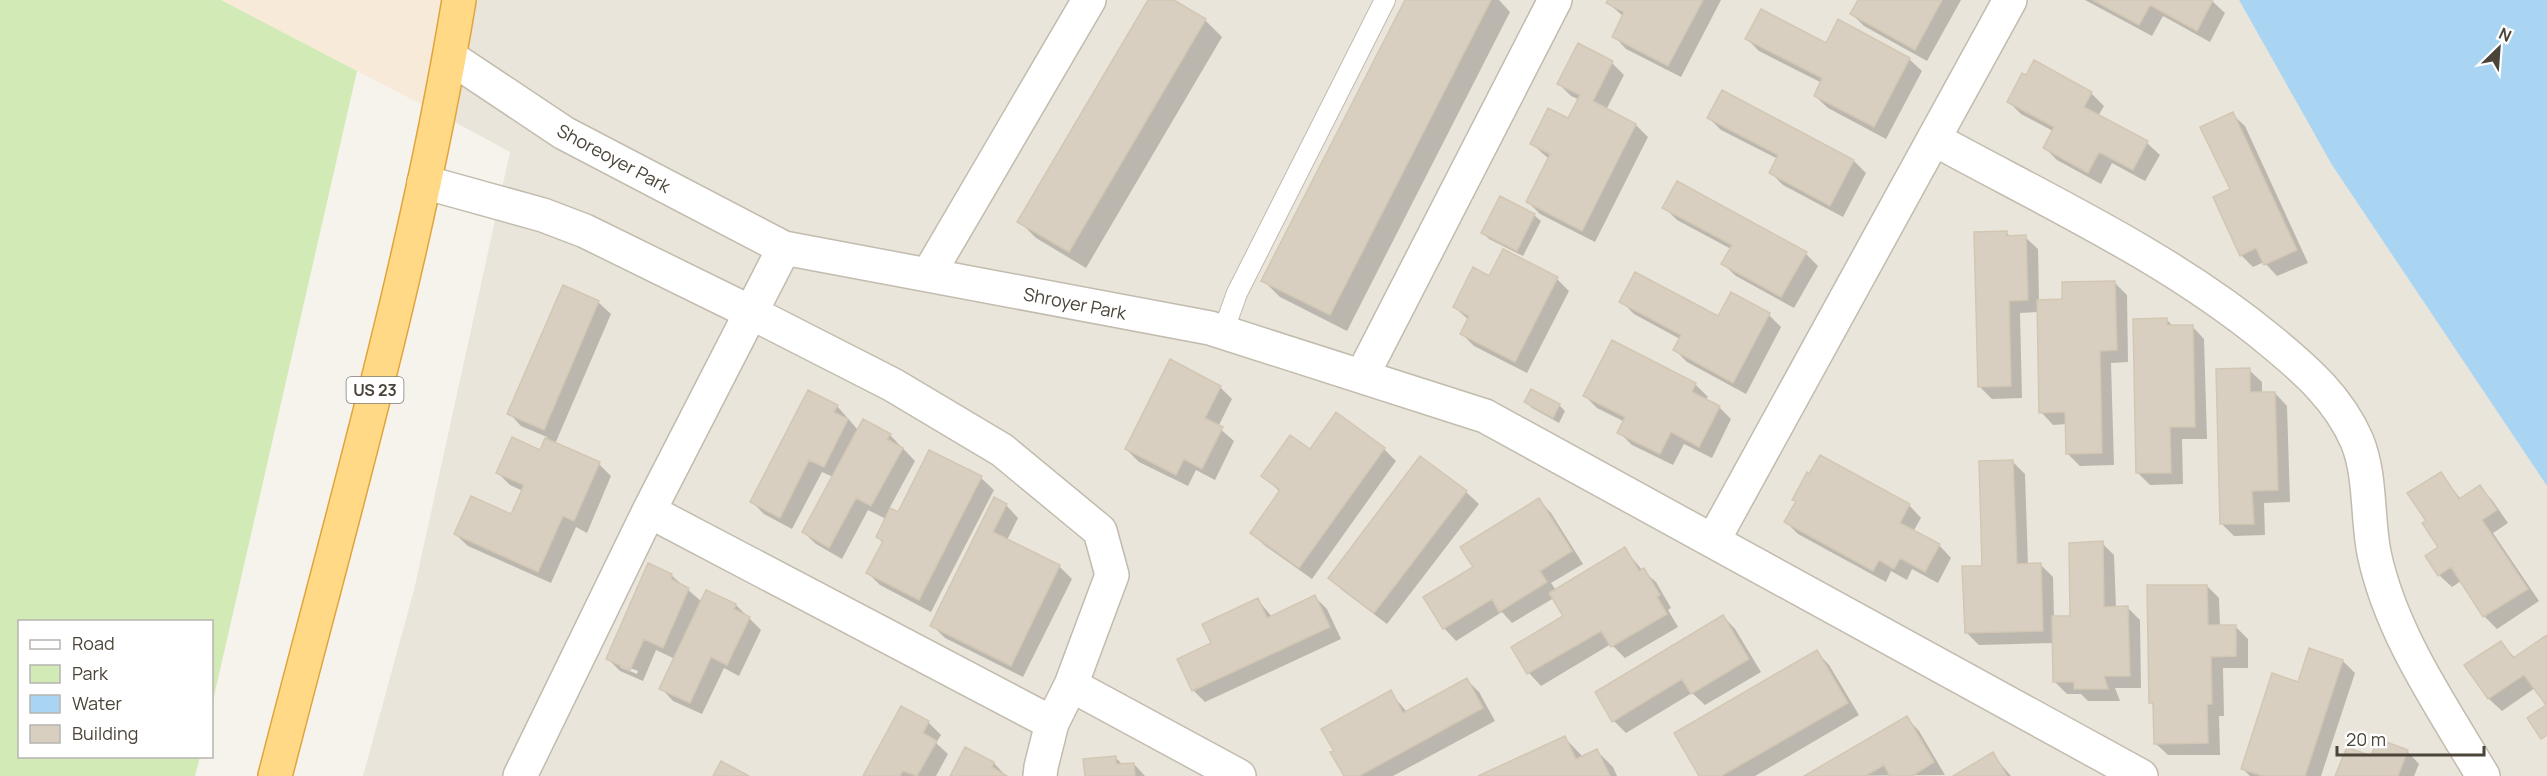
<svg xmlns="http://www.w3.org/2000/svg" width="2547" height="776" viewBox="0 0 2547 776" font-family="Manrope,sans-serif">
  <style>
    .residential { fill: #eae5da }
    .commercial { fill: #f7ead8 }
    .green { fill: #d2eab5 }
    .water { fill: #a9d4f2 }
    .shadow { fill: #0003; fill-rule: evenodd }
    .building { fill: #d8cfc1; stroke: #d3c7b4; stroke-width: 1.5 }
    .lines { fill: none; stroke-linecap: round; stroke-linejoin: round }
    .service-casing { stroke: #c2bbae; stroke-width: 22 }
    .minor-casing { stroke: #c2bbae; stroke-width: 36 }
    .trunk-casing { stroke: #e0a43c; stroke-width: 36 }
    .service { stroke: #fff; stroke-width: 20 }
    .minor { stroke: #fff; stroke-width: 33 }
    .trunk { stroke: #ffd985; stroke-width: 33 }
    .labels { text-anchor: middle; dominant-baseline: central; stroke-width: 5; stroke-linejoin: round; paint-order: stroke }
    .shield { fill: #fff; stroke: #817c74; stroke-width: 1.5 }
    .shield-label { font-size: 16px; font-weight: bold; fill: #4b4439 }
    .street-label { font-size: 18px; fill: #4b4439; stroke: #fff }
  </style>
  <rect width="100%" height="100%" fill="#f6f3ec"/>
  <path class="residential" d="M463 0H2239L2332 165 2547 486V776H363L414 590 510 152 440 114Z"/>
  <path class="commercial" d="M221 0H463L440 114 357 71Z"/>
  <path class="green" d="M0 0H221L357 71 212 705V622H20V756L200 757 195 776H0Z"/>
  <path class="water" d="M2239 0H2547V486L2332 165Z"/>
  <path class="shadow" d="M1150 0H1171L1205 20 1222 37 1086 268 1036 238 1019 221Z
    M1407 0H1499L1510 12 1347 331 1280 297 1263 280Z
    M1609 0H1721L1681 77 1626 49 1614 36 1624 17 1608 3Z
    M1857 0H1961L1927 61 1864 26 1852 14 1859 1Z
    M2085 0H2211L2225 13 2210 42 2163 16 2152 36Z
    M1747 39 1826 45 1909 59 1922 71 1886 139 1828 108 1815 96 1822 83 1759 51Z
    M1612 63 1624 75 1606 110 1636 125 1648 137 1595 242 1540 214 1528 202 1549 159 1532 144 1569 120 1580 100 1571 96 1559 84Z
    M1723 92 1854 161 1866 173 1843 217 1783 185 1771 173 1778 159 1721 130 1709 118Z
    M2091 93 2104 106 2098 116 2147 143 2160 155 2145 181 2112 163 2101 184 2057 160 2045 148 2053 131 2021 114 2008 101Z
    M2232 114 2245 126 2308 263 2277 276 2264 262 2253 267 2241 255 2232 190Z
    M1664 207 1806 254 1818 266 1794 308 1736 276 1723 264 1731 249 1677 220Z
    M1534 215 1541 221 1523 256 1489 239 1483 233Z
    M2006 232 2011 237H2025L2038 249 2039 301 2064 300 2115 283 2127 295 2128 362 2111 363 2114 465 2080 466 2068 454 2067 424 2053 425 2041 412 2038 312 2020 313 2022 398 1992 399 1979 386Z
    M1490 278 1557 279 1569 291 1527 373 1474 346 1462 334 1469 320 1454 307Z
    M1621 301 1719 318 1769 315 1781 327 1746 394 1687 362 1675 350 1680 339 1634 314Z
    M598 302 611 314 555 444 599 464 611 476 587 533 576 527 551 583 468 546 455 534 512 516 523 491 510 485 498 473 541 452 547 437 521 426 509 413Z
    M2167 320 2174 327 2192 326 2204 339 2207 439H2182L2183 484 2150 485 2138 473Z
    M2249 370 2262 382V393H2275L2287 406 2290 502 2264 503 2265 535 2234 536 2221 523Z
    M1695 384 1708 397 1706 399 1719 407 1731 419 1712 458 1684 444 1673 465 1632 445 1619 432 1625 422 1597 408 1585 396Z
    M1220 387 1232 399 1218 427 1234 441 1215 480 1196 470 1188 486 1139 462 1126 449Z
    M1526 402 1559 405 1565 411 1559 423 1532 408Z
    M837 406 858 430 890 435 915 461 889 509 898 514 930 452 981 478 994 490 931 612 880 585 868 573 883 543 877 537 886 519 868 510 842 559 816 544 803 532 833 477 822 472 792 529 764 514 752 502Z
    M1384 449 1396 461 1312 579 1264 545 1252 533 1280 492 1263 476 1310 451Z
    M1421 458 1466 492 1479 504 1387 624 1342 590 1330 578Z
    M2013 462 2025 474 2028 565 2040 564 2053 577 2054 618 2072 617 2102 543 2114 555 2116 608 2127 607 2140 620 2141 688H2115L2120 701H2088L2081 694H2067L2055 682 2054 643 1979 645 1966 632Z
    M2440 474 2461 499 2479 487 2492 500 2508 523 2493 533 2539 601 2497 629 2484 616 2461 581 2452 587 2439 575 2440 548 2428 521Z
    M1794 499 1909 505 1921 518 1913 532 1939 545 1951 558 1938 583 1912 569 1907 580 1891 571 1886 582 1798 534 1786 522 1797 502Z
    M1539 500 1551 513 1583 564 1551 583 1556 590 1625 549 1642 570 1656 582 1671 608 1668 610 1678 627 1625 658 1611 644 1541 686 1529 673 1513 647 1565 617 1554 598 1512 623 1502 612 1456 641 1444 628 1475 568Z
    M1006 505 1018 518 1007 540 1059 566 1072 579 1023 677 945 638 932 625Z
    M671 575 702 602 707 592 736 605 761 630 739 676 724 668 702 714 673 701 661 688 675 659 656 650 643 681 620 671 608 659ZM620 664 638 671 637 674 620 667Z
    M2207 586 2219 598 2220 627 2235 626 2248 639V668H2223L2224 716H2219L2220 755H2168L2155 743 2154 706 2150 702Z
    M1315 597 1327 609 1341 639 1205 702 1193 690 1213 644 1258 600 1272 617Z
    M1723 616 1735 629 1761 672 1705 705 1692 693 1626 733 1614 721Z
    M2547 637V704L2535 688 2502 711 2489 699 2467 665 2501 643 2515 658Z
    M1817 652 1829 665 1859 715 1755 776H1701Z
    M2343 661 2355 673 2321 776H2250L2243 769 2299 684Z
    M1467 680 1479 692 1495 721 1393 776H1345L1390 692 1407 712Z
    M1907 718 1919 731 1945 775 1807 776Z
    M928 722 941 735 936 743 948 754 936 776H865Z
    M1564 737 1583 757 1597 751 1613 767 1617 776H1481Z
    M966 749 994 763 1006 776H952Z
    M2407 751 2419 764 2414 776H2337L2372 758Z
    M1992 754 2011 776H1956Z
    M1116 758 1123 765 1134 764 1145 776H1086Z"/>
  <path class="building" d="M1148 0H1174L1206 19 1069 252 1017 222Z
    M1405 0H1491L1330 315 1261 281Z
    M1608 0H1703L1668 66 1612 37 1624 12 1606 3Z
    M1858 0H1942L1915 50 1850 14Z
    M2093 0H2213L2197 31 2150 5 2139 25Z
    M1761 9 1826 43 1838 19 1910 58 1874 127 1814 96 1822 78 1745 39Z
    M1578 43 1613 61 1593 101 1636 124 1582 231 1526 202 1550 154 1530 144 1548 108 1568 118 1580 95 1557 84Z
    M2034 60 2092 92 2084 107 2148 141 2133 170 2099 152 2088 173 2043 148 2054 127 2007 102 2022 73 2026 75Z
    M1722 90 1854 160 1830 206 1769 173 1778 155 1707 118Z
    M2233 112 2297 250 2264 265 2256 248 2240 256 2213 197 2230 189 2200 127Z
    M1677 181 1807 252 1781 297 1721 264 1732 245 1662 208Z
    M1500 196 1535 214 1517 251 1481 233Z
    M2007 231 2006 236 2026 235 2028 300 2009 301 2011 386 1978 387 1974 232Z
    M1503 249 1558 277 1515 362 1460 334 1469 316 1453 307 1473 267 1489 276Z
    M1635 272 1718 316 1731 292 1770 313 1733 383 1673 350 1681 335 1619 302Z
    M2115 281 2117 350 2100 351 2102 453 2066 454 2065 412 2039 413 2037 300 2062 299V282Z
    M563 285 599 301 544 430 507 414Z
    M2167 318V325H2193L2195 427H2170L2171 473H2136L2133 319Z
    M1612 340 1696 383 1692 392 1720 406 1699 447 1671 432 1660 454 1617 433 1625 417 1583 396Z
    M1170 359 1221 386 1205 418 1223 427 1202 469 1184 459 1176 475 1125 449Z
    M2250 368V392H2275L2278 490 2252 491 2254 524H2220L2216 369Z
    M1531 389 1560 404 1553 418 1524 402Z
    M808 390 838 405 834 412 848 419 824 467 809 460 780 518 750 502Z
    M1336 412 1385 448 1299 568 1250 533 1280 490 1261 476 1290 435 1310 449Z
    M863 419 891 434 887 439 903 448 871 506 856 498 829 548 802 532Z
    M512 437 540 450 545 438 600 462 574 521 563 516 538 572 454 534 471 496 511 514 524 485 496 473Z
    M929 450 982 476 919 600 866 573 883 541 876 537 890 508 898 512Z
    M1820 455 1910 504 1900 523 1940 544 1925 572 1900 558 1894 569 1879 560 1873 571 1784 522 1796 501 1792 500 1807 472 1809 474Z
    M1420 456 1467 491 1374 613 1328 578Z
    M2013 460 2017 564 2041 563 2043 631 1965 633 1962 566H1982L1979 461Z
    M2441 472 2459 499 2480 485 2497 510 2482 520 2528 589 2483 617 2451 567 2438 576 2425 556 2438 547 2422 523 2426 521 2407 493Z
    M994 497 1007 504 993 532 1060 565 1011 666 930 626Z
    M1539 498 1572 551 1540 571 1547 582 1499 612 1492 599 1443 629 1423 597 1473 567 1460 547Z
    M2103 541 2104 607 2128 606 2130 676H2104L2108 689H2074V682H2053L2052 616H2070L2069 543Z
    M1625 547 1639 571 1644 568 1660 595 1657 597 1667 614 1611 647 1601 631 1527 674 1511 647 1563 616 1549 593Z
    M648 563 672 574 671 579 689 588 663 648 644 639 630 670 606 659Z
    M2147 585H2207L2208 625H2236V656L2211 657 2212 704H2207L2208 743 2154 744 2153 703H2149Z
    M706 590 736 604 734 609 750 617 727 665 711 657 690 703 659 689Z
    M1315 595 1330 627 1192 691 1177 659 1211 643 1202 624 1258 598 1267 618Z
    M1723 615 1749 659 1691 694 1682 679 1612 722 1595 692Z
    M2547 635V735L2541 739 2527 718 2546 705 2524 675 2488 699 2464 665 2501 641 2513 658Z
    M2309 648 2343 660 2305 776H2263L2241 769 2272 673 2298 682Z
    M1817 650 1848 703 1721 776H1699L1674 733Z
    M1467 678 1483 708 1359 776H1344L1330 752 1334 751 1321 729 1391 690 1403 713Z
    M901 706 929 721 923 733 937 741 917 776 903 771 900 776H863Z
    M1907 716 1934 762 1912 776H1890L1884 765 1865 776H1804Z
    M1565 736 1576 759 1597 749 1610 776H1478Z
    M2378 739 2408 750 2398 776H2335L2347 747 2371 756Z
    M965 747 994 762 992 767 1007 776H950Z
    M1993 752 2007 776H1953Z
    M1116 756V764L1134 763 1135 776H1085L1083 759Z
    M721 761 749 776H713Z"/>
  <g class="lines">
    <defs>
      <path id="service" d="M1223 332 1237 293 1385 0"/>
      <path id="minor" d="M450 57 564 133 784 248 1210 328 1485 416 2141 776
        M1934 139C2049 202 2171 258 2272 342 2306 370 2339 399 2357 441 2371 475 2367 517 2374 553 2391 634 2441 705 2483 776
        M424 182 543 215 585 231 750 312 893 385 1002 450 1100 531 1112 575 1071 685 1052 723 1041 767 1040 776
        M928 275 1089 0
        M1362 376 1555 0
        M649 511 1052 723
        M1714 539 2010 0
        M1071 685 1239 776
        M520 776 649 511 784 248"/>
      <path id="trunk" d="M275 776C341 519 416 262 459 0"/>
    </defs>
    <use href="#service" class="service-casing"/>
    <use href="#minor" class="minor-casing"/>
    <use href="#trunk" class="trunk-casing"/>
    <use href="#service" class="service"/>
    <use href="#minor" class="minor"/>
    <use href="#trunk" class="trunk"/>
  </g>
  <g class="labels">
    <rect class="shield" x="346.5" y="377" width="57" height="26" rx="4.5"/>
    <g class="shield-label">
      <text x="375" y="390">US 23</text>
    </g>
    <g class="street-label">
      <text transform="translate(614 158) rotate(28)">Shoreoyer Park</text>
      <text transform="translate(1075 303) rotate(11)">Shroyer Park</text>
    </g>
  </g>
  <rect x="18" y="620" width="195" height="138" fill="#ffffff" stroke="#b7b4b0" stroke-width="1.5"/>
  <rect x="30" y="640" width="30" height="9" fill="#ffffff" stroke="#b7b4b0" stroke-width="1.5"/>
  <text x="72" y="650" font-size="18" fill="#4b4439">Road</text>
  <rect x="30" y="665" width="30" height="18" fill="#d2eab5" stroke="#b7b4b0" stroke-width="1.5"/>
  <text x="72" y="680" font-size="18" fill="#4b4439">Park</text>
  <rect x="30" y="695" width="30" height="18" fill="#a9d4f2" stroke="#b7b4b0" stroke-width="1.5"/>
  <text x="72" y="710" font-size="18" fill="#4b4439">Water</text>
  <rect x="30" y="725" width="30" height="18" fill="#d8cfc1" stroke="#b7b4b0" stroke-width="1.5"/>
  <text x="72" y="740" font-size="18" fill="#4b4439">Building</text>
  <g transform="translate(2499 48) rotate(25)" stroke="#ffffff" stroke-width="4.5" paint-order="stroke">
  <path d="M0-4.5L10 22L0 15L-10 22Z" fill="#4b4439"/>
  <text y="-9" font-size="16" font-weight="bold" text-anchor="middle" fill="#4b4439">N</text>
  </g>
  <path d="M2337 746v9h147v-9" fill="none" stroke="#4b4439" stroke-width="3"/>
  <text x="2346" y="746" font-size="18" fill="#4b4439" stroke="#ffffff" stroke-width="4.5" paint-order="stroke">20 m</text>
</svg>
